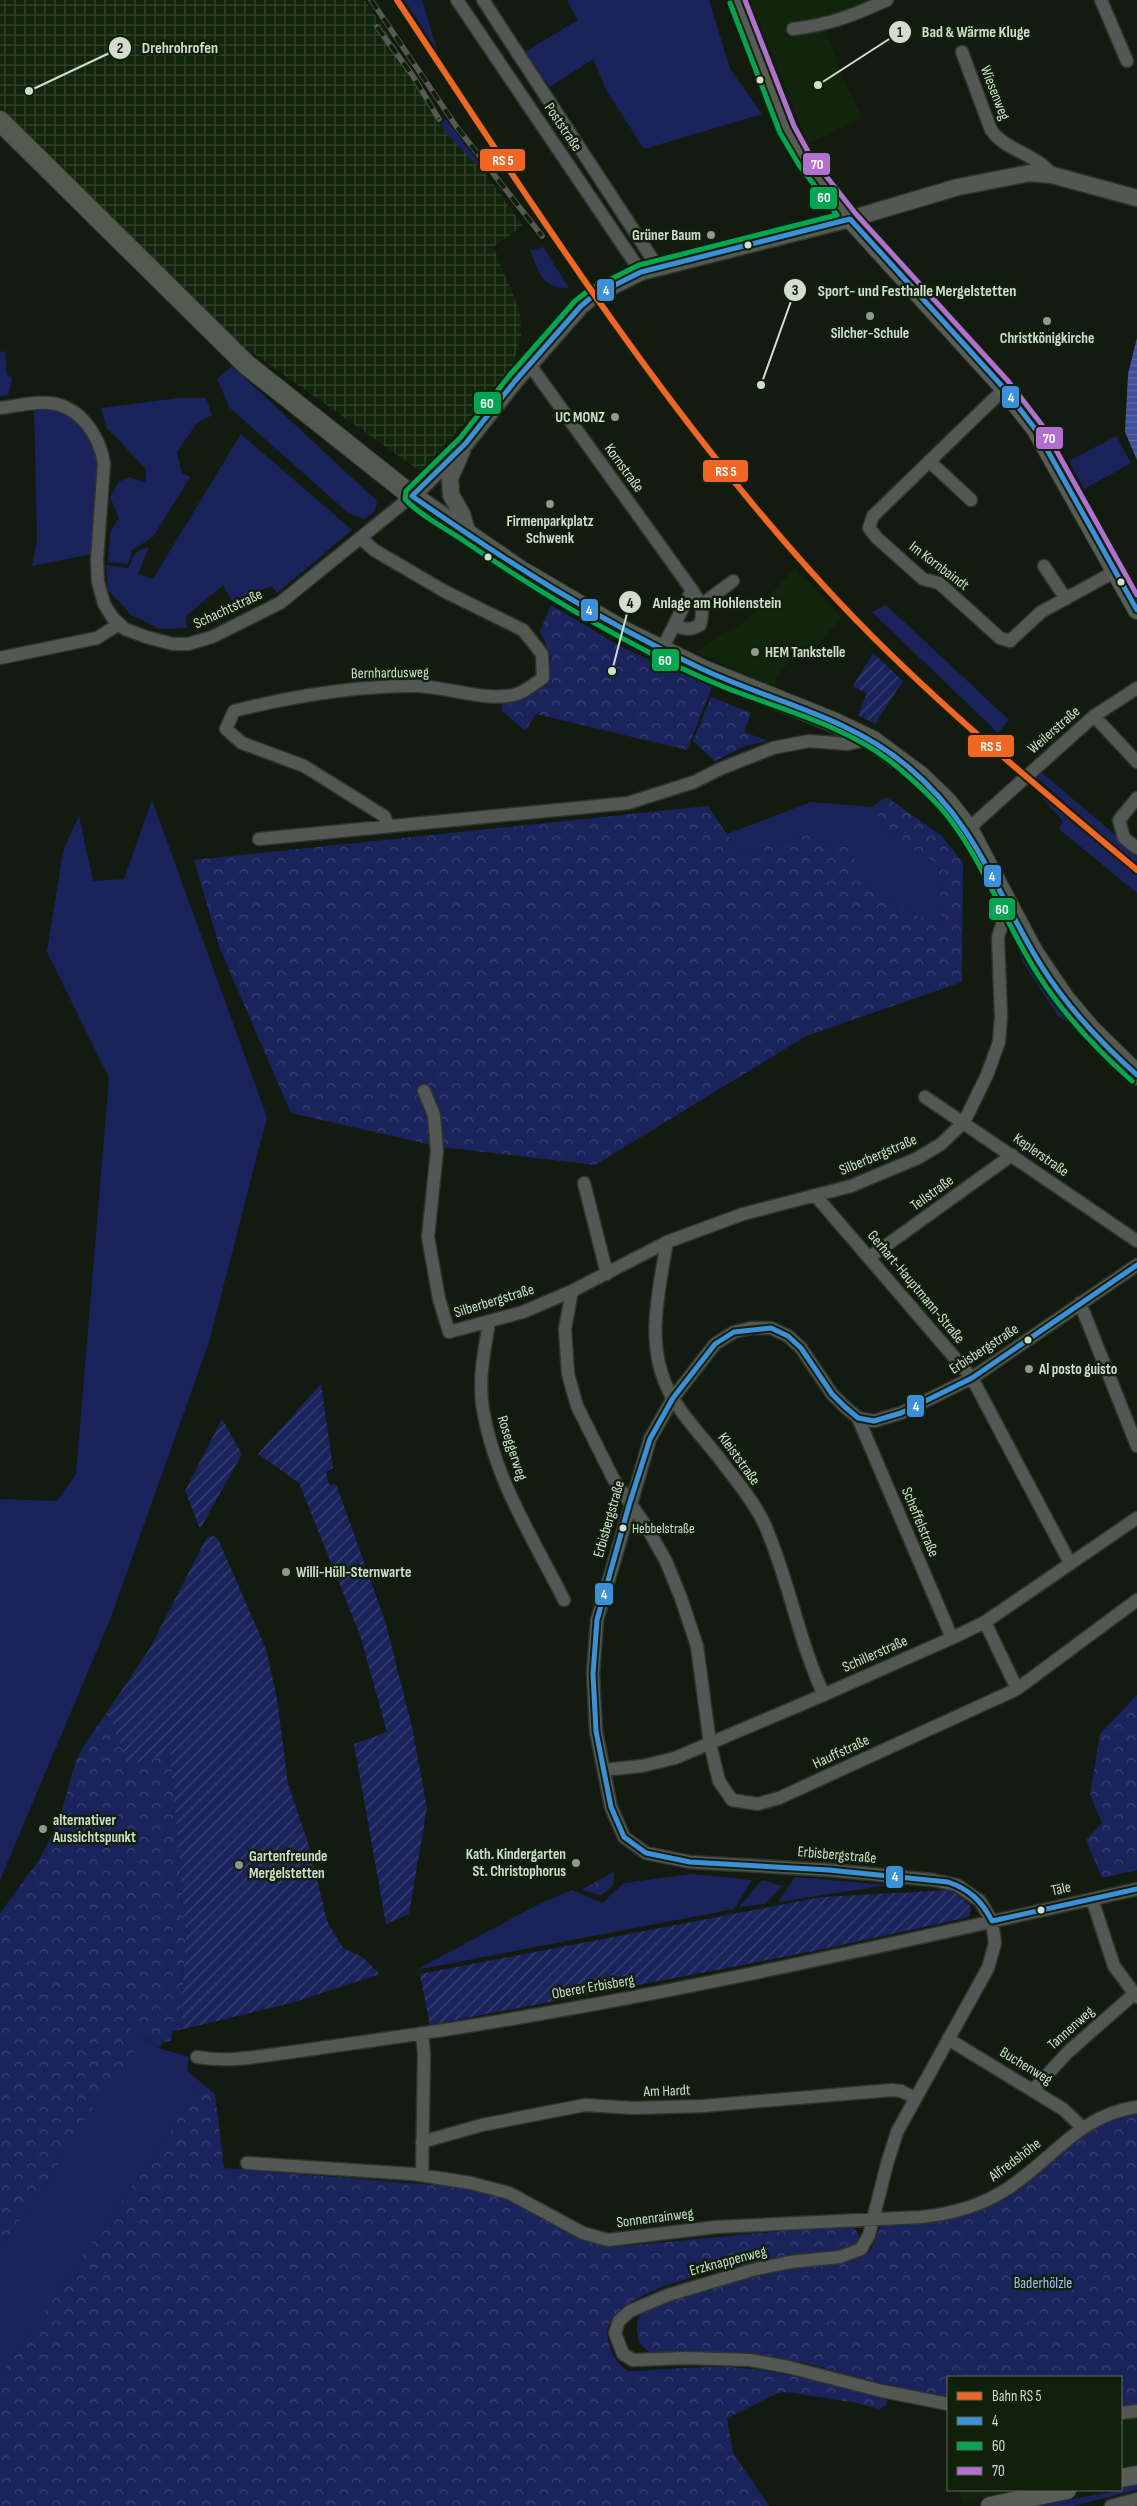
<svg xmlns="http://www.w3.org/2000/svg" width="1137" height="2506" viewBox="0 0 1137 2506" font-family="'Sofia Sans Condensed',sans-serif">
  <style>
    .built { fill: #11250c }
    .industrial { fill: url(#industrial-grid) }
    .grass { fill: #1b235d }
    .forest { fill: url(#forest-crowns) }
    .garden { fill: url(#garden-furrows) }
    .water { fill: url(#water-rules) }
    .lines { fill: none; stroke-linecap: round; stroke-linejoin: round }
    .minor-casing { stroke: #2f352c; stroke-width: 15 }
    .tertiary-casing { stroke: #2f352c; stroke-width: 19 }
    .secondary-casing { stroke: #2f352c; stroke-width: 20 }
    .primary-casing { stroke: #2f352c; stroke-width: 22 }
    .minor { stroke: #545854; stroke-width: 12 }
    .tertiary { stroke: #545854; stroke-width: 16 }
    .secondary { stroke: #575c56; stroke-width: 18 }
    .primary { stroke: #545a51; stroke-width: 20 }
    .rail-casing { stroke: #555b54; stroke-width: 5.5 }
    .rail { stroke: #10200b; stroke-width: 4; stroke-dasharray: 11; stroke-linecap: butt }
    .bus-1-casing { stroke: #10200b; stroke-width: 9 }
    .bus-2-casing { stroke: #10200b; stroke-width: 9 }
    .bus-3-casing { stroke: #10200b; stroke-width: 9 }
    .bus-1 { stroke: #3a90db; stroke-width: 5 }
    .bus-2 { stroke: #00a651; stroke-width: 5 }
    .bus-3 { stroke: #b36fd0; stroke-width: 5 }
    .rail-1-casing { stroke: #10200b; stroke-width: 10 }
    .rail-1 { stroke: #f26522; stroke-width: 6 }
    .bus-dot { fill: #d2ddcf; stroke: #10200b; stroke-width: 2 }
    .poi-dot { fill: #8f998c; stroke: #10200b; stroke-width: 2 }
    .labels { text-anchor: middle; dominant-baseline: central; stroke-width: 5; stroke-linejoin: round; paint-order: stroke }
    .bus-label { font-size: 14px; fill: #d2ddcf; stroke: #10200b; text-anchor: start }
    .street-label { font-size: 15px; fill: #d2ddcf; stroke: #10200b }
    .poi-label { font-size: 15px; font-weight: bold; fill: #d2ddcf; stroke: #10200b; text-anchor: start }
    .park-label { font-size: 15px; fill: #abbcfc; stroke: #10200b }
    .leader { fill: none; stroke: #d2ddcf; stroke-width: 2 }
    .callout-dot { fill: #d2ddcf; stroke: #10200b; stroke-width: 2 }
    .mark-label { font-size: 15px; text-anchor: middle; font-weight: bold; fill: #111 }
    .callout-label { font-size: 16px; text-anchor: middle; font-weight: bold; fill: #d2ddcf; stroke: #10200b; stroke-width: 5; stroke-linejoin: round; paint-order: stroke }
    .line-badge { stroke: #10200b; stroke-width: 2 }
    .badge-label { font-size: 14px; text-anchor: middle; font-weight: bold; fill: #fff }
  </style>
  <defs>
    <pattern id="industrial-grid" width="8" height="8" patternUnits="userSpaceOnUse" patternTransform="scale(1.25)"><rect width="8" height="8" fill="#11250c"/><path d="M0 4h8M4 0v8" fill="none" stroke="#33442e"/></pattern>
    <pattern id="forest-crowns" width="20" height="18" patternUnits="userSpaceOnUse" patternTransform="scale(1.25)"><rect width="20" height="18" fill="#1b235d"/><path d="M2 6a3 3 0 1 1 6 0M12 15a3 3 0 1 1 6 0" fill="none" stroke="#3b4273"/></pattern>
    <pattern id="garden-furrows" width="10" height="10" patternUnits="userSpaceOnUse" patternTransform="scale(1.25)"><rect width="10" height="10" fill="#1b235d"/><path d="M-1 1l2-2M0 10L10 0M9 11l2-2" fill="none" stroke="#3b4273"/></pattern>
    <pattern id="water-rules" width="6" height="5" patternUnits="userSpaceOnUse" patternTransform="scale(1.25)"><rect width="6" height="5" fill="#425197"/><path d="M0 2.5h6" fill="none" stroke="#5c6aa4"/></pattern>
  </defs>
  <rect width="100%" height="100%" fill="#131b10"/>
  <path class="built" d="M750 0H871L822 21 845 82 862 118 808 144Z
    M795 568 842 618 812 650 800 646 776 679 775 689 696 652 721 634 743 624Z
    M1137 2418V2466L1121 2469V2419Z
    M959 2490H1022L962 2502Z"/>
  <path class="industrial" d="M0 0H365L411 69 407 73 441 125 481 167 523 226 493 247 520 312 521 335 513 365 498 387 420 471 233 339 0 106Z"/>
  <path class="grass" d="M404 0H422L437 50Z
    M567 0H709L730 69 762 114 644 149 606 90 593 59 550 87 525 52 578 20Z
    M446 119 482 167 480 169 442 128 441 123Z
    M543 247 569 288C541 288 541 274 530 251Z
    M5 351 7 375 12 378 8 395 0 397V352Z
    M232 366 377 501 375 511 364 519 347 512 230 408 217 379Z
    M179 398H206L212 415 196 424 177 452 182 473 190 477 153 537 132 550 128 564 108 562 110 533 119 518 110 497 119 482 129 477 146 483V469L107 428 101 408Z
    M46 407C53 409 62 411 68 414 113 440 95 512 92 554L32 566 37 540 34 408Z
    M241 434 352 530 277 593 272 586 246 596 245 606 236 610 223 585 186 616 187 628 160 629 131 615 108 590 106 565 128 568 136 552 149 547 138 574 153 579Z
    M1116 436 1131 463 1084 489 1069 461Z
    M886 605 1009 720 998 733 872 612Z
    M1042 773 1137 853V865L1037 778Z
    M1038 793 1137 875V893L1059 829 1063 821Z
    M152 800 267 1117 209 1342 111 1617 0 1880V1499L57 1501 76 1474 109 1078 47 952 63 851 79 816 93 881 124 879Z
    M811 802 872 807 894 840 937 863 942 923 921 917 863 884 850 849 807 835 740 854 727 834Z
    M1018 947 1038 980 1073 1025 1058 1016 1023 962Z
    M693 1874 752 1880 734 1909 416 1970 537 1905 572 1890 602 1903 624 1883Z
    M795 1877 889 1885 778 1902Z
    M762 1880 782 1886 765 1904 739 1907Z
    M132 2028 158 2048 189 2057 187 2071 203 2084 0 2375V2248L64 2159 58 2155Z
    M1137 2484V2490L1073 2506H1035L1121 2490V2488Z"/>
  <path class="forest" d="M551 605 623 648 712 687 687 750 536 714 525 731 501 710 504 701 520 699 548 685 551 656 540 631Z
    M711 697 751 713 744 732 768 741 745 746 715 761 693 741Z
    M886 797 941 835 963 863 962 982 806 1036 595 1165 441 1147 291 1113 220 949 194 860 708 806 740 854 807 835 851 849 863 884 921 917 942 923 937 863 894 840 872 807Z
    M1137 1695V1870L1102 1878 1086 1840 1102 1823 1090 1794 1100 1734Z
    M108 1711 128 1764 170 1752 186 1935 180 2030 172 2031 171 2041 163 2042 159 2048 132 2028 128 2036 133 2052 58 2155 64 2159 0 2248V1913L39 1860 52 1835 60 1818 76 1760 86 1742Z
    M614 1872C616 1884 611 1888 601 1895L581 1890Z
    M203 2084 215 2094 224 2168 471 2188 509 2198 589 2241 614 2247 847 2225C854 2228 860 2232 859 2240L853 2246 846 2249C806 2253 592 2280 608 2340 611 2352 616 2364 628 2371 661 2371 694 2366 727 2367 782 2370 835 2386 888 2400L885 2406 879 2409 857 2403 787 2392 778 2393 727 2418 733 2453 769 2506H0V2375Z
    M1137 2112V2405L1121 2406V2377H948V2399C892 2388 837 2369 781 2358 738 2350 694 2352 651 2353 642 2347 638 2343 637 2332 637 2324 637 2316 644 2312 659 2302 681 2297 698 2292 730 2283 762 2274 795 2268 817 2264 845 2267 866 2254 875 2248 876 2234 882 2225L965 2214 1101 2121Z"/>
  <path class="garden" d="M873 653 903 681 875 724 858 715 867 694 853 686Z
    M321 1384 333 1468 326 1472 329 1485 336 1484 386 1624 412 1727 427 1808 409 1914 386 1924 354 1744 387 1732 360 1635 299 1483 258 1454Z
    M222 1419 242 1454 200 1529 185 1491Z
    M214 1536 218 1539 266 1649 277 1699 288 1784 309 1846 327 1921 343 1948 362 1957 380 1974 291 2003 180 2030 186 1935 170 1753 128 1765 108 1711 150 1648 207 1537Z
    M952 1890 970 1905 971 1910 969 1917 814 1951 430 2025 420 1974 822 1897Z"/>
  <path class="water" d="M1137 338V460L1125 432 1128 374Z"/>
  <g class="lines">
    <defs>
      <path id="minor" d="M457 0 641 272
        M483 0 659 269
        M1101 0 1127 61
        M793 29C829 25 854 15 887 0
        M962 52 991 130C1006 151 1037 154 1052 175
        M530 365 692 590 662 649
        M1004 389 873 516 869 528 877 538 923 579 939 583 1000 638 1010 641 1041 612 1116 571
        M0 408C16 406 34 401 50 403 81 407 99 435 104 463L97 560 98 582 104 604 113 618 125 629 146 637 173 644H188L212 637 280 603 412 496
        M929 461 971 500
        M361 538 374 550 444 591 523 630 542 654 543 678C535 683 526 691 517 694 489 703 445 686 415 686 354 686 293 696 234 711L226 729 242 743 304 766 384 816 388 825
        M1044 566 1066 599
        M701 605 733 581
        M675 625C685 630 691 630 700 625 705 610 700 603 692 590
        M0 658 97 638 119 624
        M1094 716 1137 762
        M1137 798 1119 820 1124 838 1137 848
        M968 829 1094 716 1137 688
        M259 839 628 803 694 782 720 769 773 748 809 741 848 744 869 739
        M424 1091 434 1115 437 1151 428 1237 439 1299 449 1332 523 1312 572 1291 667 1242 743 1214 851 1186 918 1158 941 1144 964 1122 987 1075 999 1042 1001 1016 998 937 1005 915V902
        M925 1097 1137 1241
        M584 1183 607 1274
        M815 1195 972 1378 1070 1563
        M667 1242C658 1294 644 1349 672 1397 685 1419 703 1438 719 1458 734 1478 753 1500 764 1523 789 1579 798 1640 824 1695
        M870 1257 1012 1155
        M572 1291 565 1329 568 1374 577 1406 614 1480 646 1526 666 1561 681 1598 697 1646 710 1744 719 1781 732 1800 758 1804 779 1798 1017 1689 1137 1600
        M1080 1303 1137 1446
        M489 1323C484 1351 478 1382 483 1410 495 1480 533 1538 564 1600
        M858 1418 952 1638
        M985 1622 1017 1689
        M604 1770 642 1766 675 1758 821 1696 952 1638 985 1622 1137 1518
        M1092 1899 1114 1966 1137 1997
        M422 2033 424 2055 422 2175
        M948 2039 1063 2109 1082 2127
        M197 2057C229 2063 260 2056 292 2052 327 2047 362 2042 397 2037 646 2001 892 1944 1137 1889
        M1034 2089 1068 2052 1134 1994
        M422 2142 482 2125 585 2105 633 2108 703 2106 892 2090 901 2091 915 2098
        M247 2163 413 2174 471 2183 509 2193 583 2233 608 2240 716 2227 921 2217C951 2214 981 2206 1007 2189 1053 2159 1079 2115 1137 2107
        M948 2404 882 2391 788 2367 750 2360 687 2358 633 2360 623 2354 615 2333 619 2321 630 2311 668 2295 752 2270 790 2262 840 2257 861 2249 869 2235 887 2164 897 2132 988 1968 995 1943 992 1921 980 1901 957 1885 933 1880 829 1870 690 1862 646 1853 624 1837 611 1807 596 1731 593 1674 597 1620 650 1439 673 1398 715 1344 734 1332 751 1328H771L788 1336 801 1348 832 1394 844 1406 858 1418 874 1421 901 1413 972 1378 1137 1265
        M1121 2413 1137 2411
        M1111 2506 1137 2499"/>
      <path id="tertiary" d="M462 451 450 478 451 495 462 514 468 535
        M412 496 466 443 515 381 581 306 593 296 641 272 850 219 958 187 1030 173 1052 175 1137 198"/>
      <path id="secondary" d="M737 0 787 129 805 161 850 219 1002 386 1036 430 1137 610
        M1121 2478 1137 2475
        M990 2506 1067 2490"/>
      <path id="primary" d="M0 121 247 365 412 496 521 571 625 632 703 670 833 722 873 741 920 776 947 802 968 829 1033 952 1064 998 1091 1030 1137 1075"/>
    </defs>
    <use href="#minor" class="minor-casing"/>
    <use href="#tertiary" class="tertiary-casing"/>
    <use href="#secondary" class="secondary-casing"/>
    <use href="#primary" class="primary-casing"/>
    <use href="#minor" class="minor"/>
    <use href="#tertiary" class="tertiary"/>
    <use href="#secondary" class="secondary"/>
    <use href="#primary" class="primary"/>
    <defs>
      <path id="rail" d="M371 0 456 126 542 236
        M377 27 413 76 439 119"/>
    </defs>
    <use href="#rail" class="rail-casing"/>
    <use href="#rail" class="rail"/>
    <defs>
      <path id="bus-1" d="M1137 610 1036 430 1002 386 850 219 641 272 593 296 581 306 515 381 466 443 412 496C504 560 598 620 700 668 769 701 848 716 907 766 979 826 995 892 1042 967 1068 1008 1101 1043 1137 1075
        M1137 1265 972 1378 901 1413 874 1421 858 1418 844 1406 832 1394 801 1348 788 1336 771 1328 734 1332 715 1344 673 1398 650 1439 629 1505 597 1620 593 1674 596 1731 611 1807 624 1837 646 1853 690 1862 829 1870 948 1882C969 1889 982 1901 992 1921L1137 1889"/>
      <path id="bus-2" d="M730 3 780 133 799 165 837 215 639 265 589 290 575 301 509 376 460 438 406 491 405 499C418 514 446 529 464 541 545 596 632 649 724 687 779 709 842 724 890 761 911 778 932 796 949 818 985 865 1005 923 1037 973 1063 1014 1096 1049 1132 1081"/>
      <path id="bus-3" d="M745 0 794 126 811 157 856 214 1008 381 1042 425 1137 595"/>
    </defs>
    <use href="#bus-1" class="bus-1-casing"/>
    <use href="#bus-2" class="bus-2-casing"/>
    <use href="#bus-3" class="bus-3-casing"/>
    <use href="#bus-1" class="bus-1"/>
    <use href="#bus-2" class="bus-2"/>
    <use href="#bus-3" class="bus-3"/>
    <defs>
      <path id="rail-1" d="M397 0C531 202 661 409 825 587 920 691 1030 780 1137 870"/>
    </defs>
    <use href="#rail-1" class="rail-1-casing"/>
    <use href="#rail-1" class="rail-1"/>
  </g>
  <g class="bus-dot">
    <circle cx="760" cy="80" r="4.5"/>
    <circle cx="748" cy="245" r="4.5"/>
    <circle cx="488" cy="557" r="4.5"/>
    <circle cx="1121" cy="582" r="4.5"/>
    <circle cx="1028" cy="1340" r="4.5"/>
    <circle cx="623" cy="1528" r="4.5"/>
    <circle cx="1041" cy="1910" r="4.5"/>
  </g>
  <g class="poi-dot">
    <circle cx="711" cy="235" r="5"/>
    <circle cx="870" cy="316" r="5"/>
    <circle cx="1047" cy="321" r="5"/>
    <circle cx="615" cy="417" r="5"/>
    <circle cx="550" cy="504" r="5"/>
    <circle cx="755" cy="652" r="5"/>
    <circle cx="1029" cy="1369" r="5"/>
    <circle cx="286" cy="1572" r="5"/>
    <circle cx="43" cy="1829" r="5"/>
    <circle cx="576" cy="1863" r="5"/>
    <circle cx="239" cy="1865" r="5"/>
  </g>
  <g class="labels">
    <g class="bus-label">
      <text x="632" y="1528">Hebbelstraße</text>
    </g>
    <g class="street-label">
      <text transform="translate(995 93) rotate(69)">Wiesenweg</text>
      <text transform="translate(563 127) rotate(56)">Poststraße</text>
      <text transform="translate(624 468) rotate(54)">Kornstraße</text>
      <text transform="translate(939 566) rotate(37)">Im Kornbaindt</text>
      <text transform="translate(228 609) rotate(-25)">Schachtstraße</text>
      <text transform="translate(390 673) rotate(-1)">Bernhardusweg</text>
      <text transform="translate(1054 730) rotate(-41)">Weilerstraße</text>
      <text transform="translate(878 1155) rotate(-23)">Silberbergstraße</text>
      <text transform="translate(1041 1155) rotate(35)">Keplerstraße</text>
      <text transform="translate(932 1193) rotate(-36)">Tellstraße</text>
      <text transform="translate(916 1287) rotate(50)">Gerhart-Hauptmann-Straße</text>
      <text transform="translate(494 1301) rotate(-17)">Silberbergstraße</text>
      <text transform="translate(984 1349) rotate(-33)">Erbisbergstraße</text>
      <text transform="translate(512 1448) rotate(72)">Roseggerweg</text>
      <text transform="translate(739 1459) rotate(54)">Kleiststraße</text>
      <text transform="translate(609 1519) rotate(-74)">Erbisbergstraße</text>
      <text transform="translate(920 1522) rotate(67)">Scheffelstraße</text>
      <text transform="translate(875 1654) rotate(-24)">Schillerstraße</text>
      <text transform="translate(841 1752) rotate(-25)">Hauffstraße</text>
      <text transform="translate(837 1855) rotate(5)">Erbisbergstraße</text>
      <text transform="translate(1061 1889) rotate(-12)">Täle</text>
      <text transform="translate(593 1987) rotate(-10)">Oberer Erbisberg</text>
      <text transform="translate(1071 2028) rotate(-42)">Tannenweg</text>
      <text transform="translate(1026 2066) rotate(31)">Buchenweg</text>
      <text transform="translate(667 2091) rotate(-2)">Am Hardt</text>
      <text transform="translate(1015 2160) rotate(-37)">Alfredshöhe</text>
      <text transform="translate(655 2218) rotate(-7)">Sonnenrainweg</text>
      <text transform="translate(728 2261) rotate(-15)">Erzknappenweg</text>
    </g>
    <g class="poi-label">
      <text x="701" y="235" text-anchor="end">Grüner Baum</text>
      <text x="870" y="333" text-anchor="middle">Silcher-Schule</text>
      <text x="1047" y="338" text-anchor="middle">Christkönigkirche</text>
      <text x="605" y="417" text-anchor="end">UC MONZ</text>
      <text x="550" y="521" text-anchor="middle">Firmenparkplatz<tspan x="550" dy="17">Schwenk</tspan></text>
      <text x="765" y="652">HEM Tankstelle</text>
      <text x="1039" y="1369">Al posto guisto</text>
      <text x="296" y="1572">Willi-Hüll-Sternwarte</text>
      <text x="53" y="1820">alternativer<tspan x="53" dy="17">Aussichtspunkt</tspan></text>
      <text x="566" y="1854" text-anchor="end">Kath. Kindergarten<tspan x="566" dy="17">St. Christophorus</tspan></text>
      <text x="249" y="1856">Gartenfreunde<tspan x="249" dy="17">Mergelstetten</tspan></text>
    </g>
    <g class="park-label">
      <text x="1043" y="2283">Baderhölzle</text>
    </g>
  </g>
  <path class="leader" d="M818 85L900 32M29 91L120 48M761 385L795 290M612 671L630 602"/>
  <g class="callout-dot">
    <circle cx="818" cy="85" r="5"/>
    <circle cx="29" cy="91" r="5"/>
    <circle cx="761" cy="385" r="5"/>
    <circle cx="612" cy="671" r="5"/>
    <circle cx="900" cy="32" r="12"/>
    <circle cx="120" cy="48" r="12"/>
    <circle cx="795" cy="290" r="12"/>
    <circle cx="630" cy="602" r="12"/>
  </g>
  <g class="mark-label">
    <text x="900" y="37">1</text>
    <text x="120" y="53">2</text>
    <text x="795" y="295">3</text>
    <text x="630" y="608">4</text>
  </g>
  <g class="callout-label">
    <text x="976" y="37">Bad &amp; Wärme Kluge</text>
    <text x="180" y="53">Drehrohrofen</text>
    <text x="917" y="296">Sport- und Festhalle Mergelstetten</text>
    <text x="717" y="608">Anlage am Hohlenstein</text>
  </g>
  <g class="line-badge">
    <rect x="479" y="148" width="47" height="24" rx="5" fill="#f26522"/>
    <rect x="802" y="152" width="29" height="24" rx="5" fill="#b36fd0"/>
    <rect x="809" y="186" width="29" height="24" rx="5" fill="#00a651"/>
    <rect x="596" y="278" width="19" height="24" rx="5" fill="#3a90db"/>
    <rect x="1001" y="385" width="19" height="24" rx="5" fill="#3a90db"/>
    <rect x="473" y="391" width="29" height="24" rx="5" fill="#00a651"/>
    <rect x="1035" y="426" width="29" height="24" rx="5" fill="#b36fd0"/>
    <rect x="702" y="459" width="47" height="24" rx="5" fill="#f26522"/>
    <rect x="580" y="598" width="19" height="24" rx="5" fill="#3a90db"/>
    <rect x="651" y="648" width="29" height="24" rx="5" fill="#00a651"/>
    <rect x="967" y="734" width="48" height="24" rx="5" fill="#f26522"/>
    <rect x="983" y="864" width="19" height="24" rx="5" fill="#3a90db"/>
    <rect x="988" y="897" width="28" height="24" rx="5" fill="#00a651"/>
    <rect x="906" y="1394" width="19" height="24" rx="5" fill="#3a90db"/>
    <rect x="594" y="1582" width="20" height="24" rx="5" fill="#3a90db"/>
    <rect x="885" y="1865" width="19" height="24" rx="5" fill="#3a90db"/>
  </g>
  <g class="badge-label">
    <text x="503" y="165">RS 5</text>
    <text x="817" y="169">70</text>
    <text x="824" y="202">60</text>
    <text x="606" y="295">4</text>
    <text x="1011" y="402">4</text>
    <text x="487" y="408">60</text>
    <text x="1049" y="443">70</text>
    <text x="726" y="476">RS 5</text>
    <text x="589" y="615">4</text>
    <text x="665" y="665">60</text>
    <text x="991" y="751">RS 5</text>
    <text x="992" y="881">4</text>
    <text x="1002" y="914">60</text>
    <text x="916" y="1411">4</text>
    <text x="604" y="1599">4</text>
    <text x="895" y="1881">4</text>
  </g>
  <rect x="947" y="2376" width="175" height="115" fill="#10200b" stroke="#5e6c59"/>
  <rect x="957" y="2392" width="25" height="8" fill="#f26522" stroke="#5e6c59"/>
  <text x="992" y="2401" font-size="15" fill="#d2ddcf">Bahn RS 5</text>
  <rect x="957" y="2417" width="25" height="8" fill="#3a90db" stroke="#5e6c59"/>
  <text x="992" y="2426" font-size="15" fill="#d2ddcf">4</text>
  <rect x="957" y="2442" width="25" height="8" fill="#00a651" stroke="#5e6c59"/>
  <text x="992" y="2451" font-size="15" fill="#d2ddcf">60</text>
  <rect x="957" y="2467" width="25" height="8" fill="#b36fd0" stroke="#5e6c59"/>
  <text x="992" y="2476" font-size="15" fill="#d2ddcf">70</text>
</svg>
